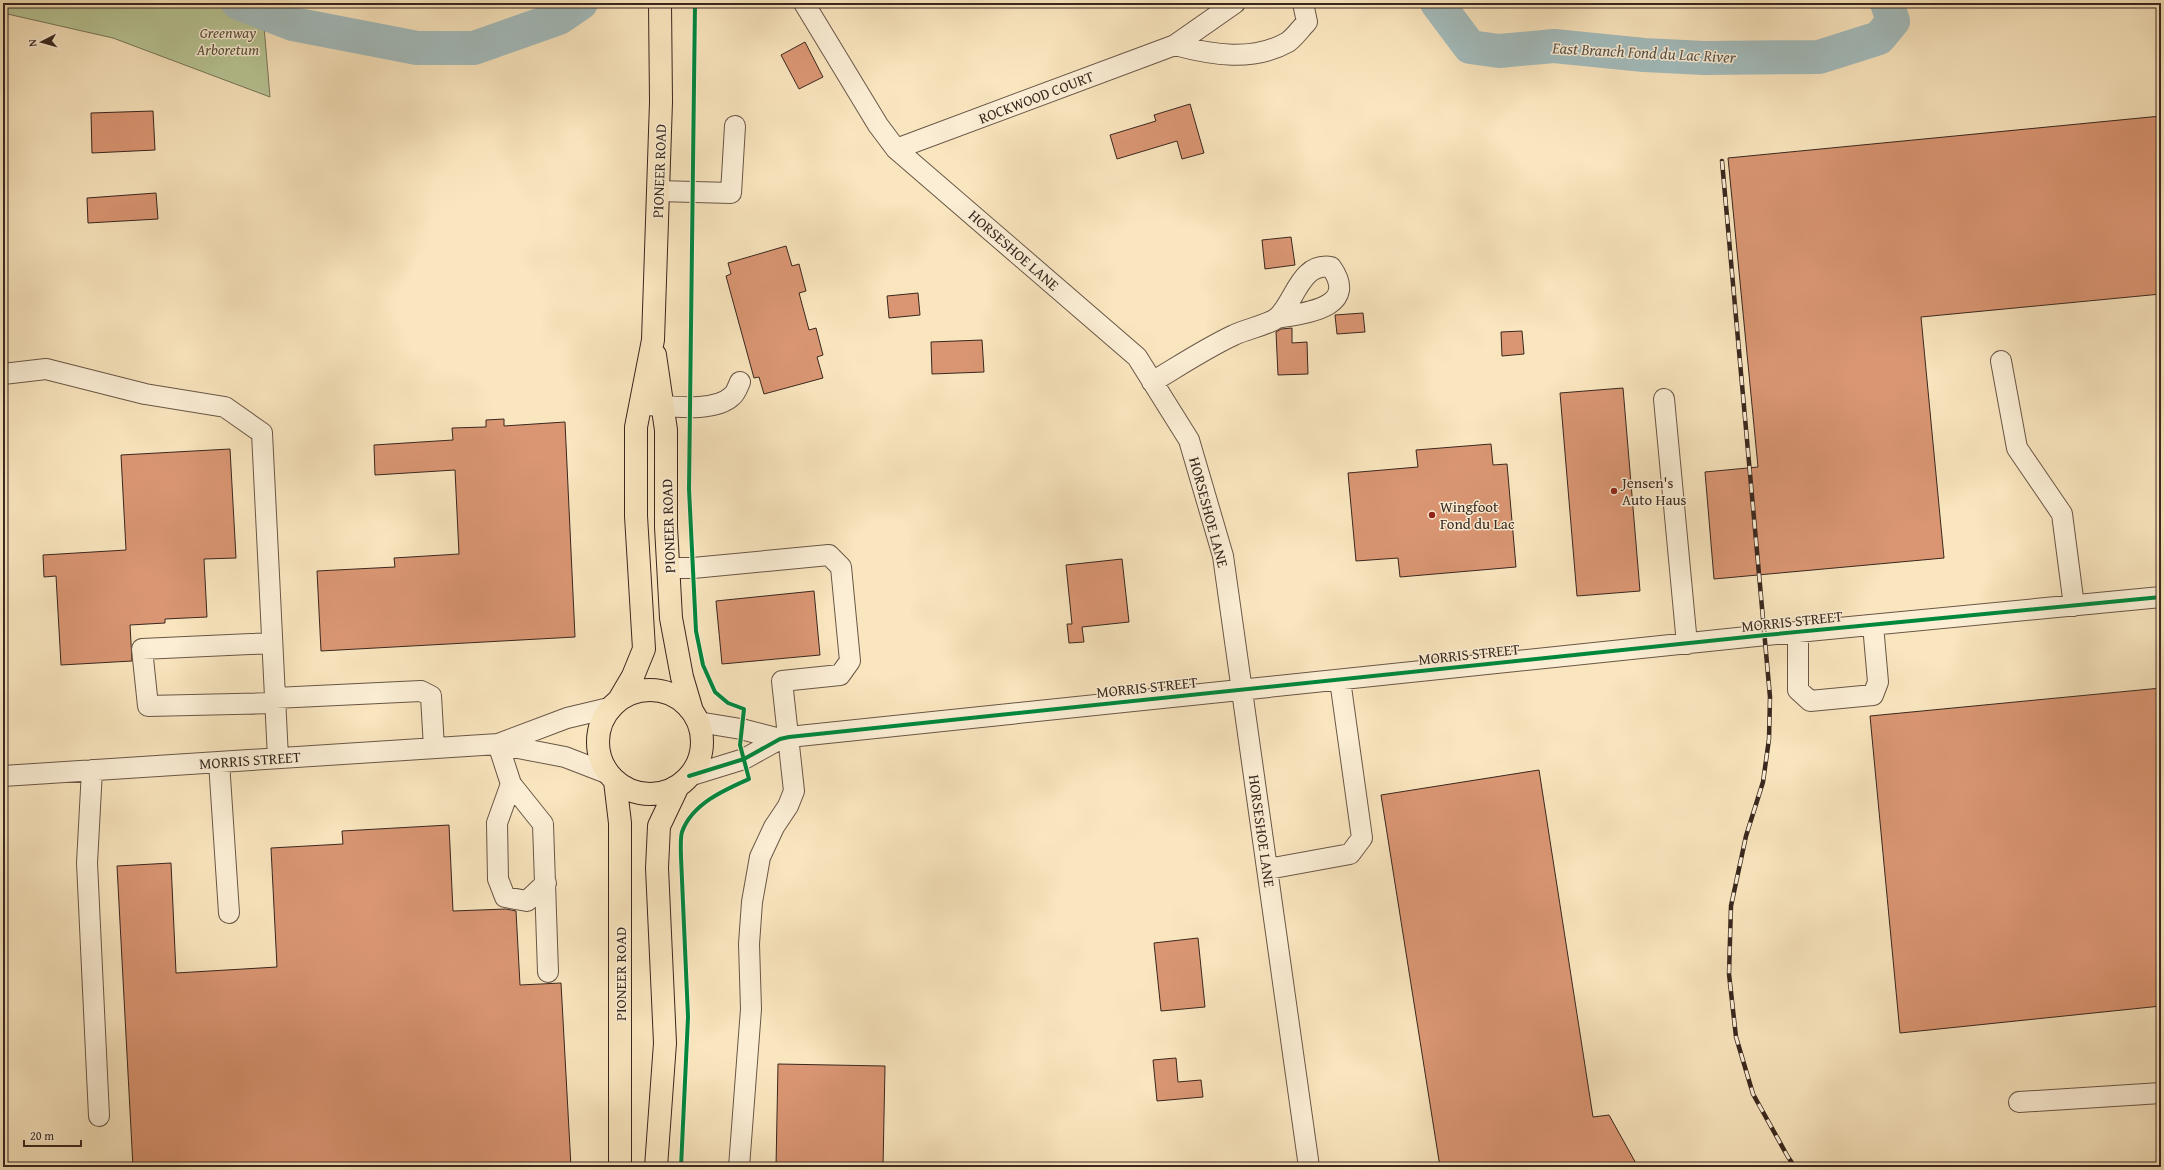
<svg xmlns="http://www.w3.org/2000/svg" width="2164" height="1170" viewBox="0 0 2164 1170" font-family="'Gentium Book Plus',serif">
  <style>
    .green { fill: #b8c696; stroke: #78765a }
    .lines { fill: none; stroke-linecap: round; stroke-linejoin: round }
    .river { stroke: #a3bcbd; stroke-width: 34 }
    .building { fill: #da9673; stroke: #39271e }
    .minor-casing { stroke: #695646; stroke-width: 22 }
    .major-casing { stroke: #39271e; stroke-width: 24 }
    .minor { stroke: #fbeed5; stroke-width: 20 }
    .major { stroke: #f9e5be; stroke-width: 22 }
    .rail-casing { stroke: #39271e; stroke-width: 4.5 }
    .rail { stroke: #fbeed5; stroke-width: 3; stroke-dasharray: 9; stroke-linecap: butt }
    .cycleway-casing { stroke: #fbeed5; stroke-width: 6 }
    .cycleway { stroke: #00873e; stroke-width: 4 }
    .poi-dot { fill: #8f2418; stroke: #fbeed5; stroke-width: 1.5 }
    .labels { text-anchor: middle; dominant-baseline: central; stroke-width: 3; stroke-linejoin: round; paint-order: stroke }
    .park-label { font-size: 15px; font-style: italic; fill: #594f3c; stroke: #fbeed5 }
    .street-label { font-size: 15px; fill: #39271e; stroke: #fbeed5 }
    .poi-label { font-size: 15px; fill: #39271e; stroke: #fbeed5; text-anchor: start }
    .water-label { font-size: 16px; font-style: italic; fill: #59544e; stroke: #fbeed5 }
  </style>
  <rect width="100%" height="100%" fill="#f9e5be"/>
  <filter id="stains"><feTurbulence type="fractalNoise" baseFrequency=".005" numOctaves="4"/><feColorMatrix values="0 0 0 0 .2 0 0 0 0 .09 0 0 0 0 .02 0 0 0 .5 -.17"/></filter>
  <radialGradient id="worn" r=".72"><stop offset=".6" stop-color="#630" stop-opacity="0"/><stop offset="1" stop-color="#630" stop-opacity=".3"/></radialGradient>
  <path class="green" d="M3 3H262L270 97 113 38 3 13Z"/>
  <g class="lines">
    <path class="river" d="M238 3 293 24 417 48H474L559 18 581 3
      M1437 3 1470 47 1499 51 1554 46 1644 55 1704 58 1819 57 1879 38 1893 21 1887 3"/>
  </g>
  <path class="building" d="M805 42 823 77 799 89 781 55Z
    M1190 104 1204 153 1182 159 1177 141 1117 159 1110 135 1156 121 1154 115Z
    M153 111 155 150 92 153 91 113Z
    M2161 116V294L1921 317 1944 558 1714 579 1705 472 1758 467 1728 158Z
    M156 193 158 219 88 223 87 198Z
    M1291 237 1295 265 1265 269 1262 240Z
    M786 246 792 266 799 264 806 291 799 293 809 330 816 328 823 355 817 357 823 378 764 394 759 377 754 378 726 276 731 274 728 263Z
    M918 293 920 315 889 318 887 296Z
    M1363 313 1365 332 1337 334 1335 315Z
    M1292 328V343L1307 342 1308 374 1278 375 1276 332 1281 329Z
    M1522 331 1524 354 1502 356 1501 332Z
    M982 340 984 372 932 374 931 342Z
    M1623 388 1640 591 1577 596 1560 393Z
    M504 419V426L565 422 575 637 321 651 317 571 395 567 394 558 459 554 455 470 375 475 374 445 453 440 452 428 486 427V420Z
    M1491 444 1493 465 1507 464 1516 567 1400 577 1398 558 1356 561 1348 473 1418 467 1416 450Z
    M230 449 236 558 204 559 207 617 165 619V623L130 625 132 661 61 665 56 576 44 577 43 555 126 550 121 455Z
    M1122 559 1129 622 1082 627 1084 642 1069 643 1067 624H1072L1066 565Z
    M814 591 820 655 722 664 716 601Z
    M2161 688V1006L1900 1033 1870 716Z
    M1539 770 1593 1117 1609 1115 1638 1167H1440L1381 795Z
    M449 825 453 911 506 909 516 911 520 985 561 983 571 1167H133L117 866 171 863 176 973 277 967 271 848 343 844 342 831Z
    M1198 938 1205 1007 1161 1011 1154 943Z
    M1176 1058 1178 1082 1201 1080 1203 1097 1157 1101 1153 1060Z
    M778 1064 885 1066 883 1167H776Z"/>
  <g class="lines">
    <defs>
      <path id="minor" d="M804 3 878 125 896 149 1137 357 1189 440 1223 556 1309 1167
        M1175 45C1212 55 1253 62 1288 42 1295 37 1301 28 1307 22L1303 3
        M896 149 1175 45 1235 3
        M658 191 731 193 735 126
        M2001 361 2017 448 2062 514 2074 606
        M3 374 46 369 145 394 225 407 262 433 278 758
        M1152 382C1179 366 1206 348 1234 335 1246 329 1268 325 1277 318 1295 302 1300 262 1331 267 1360 308 1305 313 1277 318
        M1664 399 1687 644
        M646 405C669 406 715 413 732 396 736 393 738 386 740 382
        M668 568H693L829 555 841 567 850 661 840 675 782 681 794 791 788 806 774 827 760 857 752 902 749 944 751 1009 739 1167
        M1798 632V690L1810 701 1873 695 1878 682 1873 625
        M272 643 142 649 148 706 275 703
        M275 698 421 691 431 696 434 748
        M698 722 741 729 780 739
        M498 744 511 784 497 823 498 879 505 897 527 901 546 883
        M498 744 567 718 609 708
        M219 762 229 913
        M92 770 87 863 99 1116
        M3 776 498 744 565 757 609 774
        M689 776 744 759 780 739 789 737 1766 635 2161 597
        M511 784 543 824 548 972
        M1268 869 1350 854 1362 838 1340 680
        M2019 1102 2161 1093"/>
      <path id="major" d="M655 355 666 430V527L671 618 682 677 692 711
        M598 742a52 52 0 1 1 104 0a52 52 0 1 1-104 0Z
        M620 698 633 676 644 649 636 516V427L653 340 661 102 660 3
        M615 781 620 823V1167
        M656 1167 665 1043 657 868 659 826 678 786"/>
    </defs>
    <use href="#minor" class="minor-casing"/>
    <use href="#major" class="major-casing"/>
    <use href="#minor" class="minor"/>
    <use href="#major" class="major"/>
    <defs>
      <path id="rail" d="M1722 161 1770 697 1769 739 1763 782 1746 836 1731 906 1729 974 1736 1037 1753 1094 1788 1157 1795 1167"/>
    </defs>
    <use href="#rail" class="rail-casing"/>
    <use href="#rail" class="rail"/>
    <defs>
      <path id="cycleway" d="M689 776 744 759 780 739 789 737 1766 635 2161 597
        M681 1167 688 1017 681 857C681 850 680 839 682 832 692 804 724 790 749 779L740 745 744 709 728 703 715 692 703 665 696 631 689 489 695 3"/>
    </defs>
    <use href="#cycleway" class="cycleway-casing"/>
    <use href="#cycleway" class="cycleway"/>
  </g>
  <g class="poi-dot">
    <circle cx="1614" cy="491" r="4"/>
    <circle cx="1432" cy="515" r="4"/>
  </g>
  <g class="labels">
    <g class="park-label">
      <text x="228" y="32">Greenway<tspan x="228" dy="17">Arboretum</tspan></text>
    </g>
    <g class="street-label">
      <text transform="translate(1036 97) rotate(-21)">ROCKWOOD COURT</text>
      <text transform="translate(659 171) rotate(-88)">PIONEER ROAD</text>
      <text transform="translate(1014 250) rotate(41)">HORSESHOE LANE</text>
      <text transform="translate(1209 512) rotate(75)">HORSESHOE LANE</text>
      <text transform="translate(668 526) rotate(-92)">PIONEER ROAD</text>
      <text transform="translate(1792 621) rotate(-6)">MORRIS STREET</text>
      <text transform="translate(1469 654) rotate(-6)">MORRIS STREET</text>
      <text transform="translate(1147 687) rotate(-6)">MORRIS STREET</text>
      <text transform="translate(250 760) rotate(-4)">MORRIS STREET</text>
      <text transform="translate(1262 831) rotate(82)">HORSESHOE LANE</text>
      <text transform="translate(620 974) rotate(-90)">PIONEER ROAD</text>
    </g>
    <g class="poi-label">
      <text x="1622" y="482">Jensen's<tspan x="1622" dy="17">Auto Haus</tspan></text>
      <text x="1440" y="506">Wingfoot<tspan x="1440" dy="17">Fond du Lac</tspan></text>
    </g>
    <g class="water-label">
      <text transform="translate(1644 52) rotate(3)">East Branch Fond du Lac River</text>
    </g>
  </g>
  <rect width="2164" height="1170" fill="none" stroke="#f9e5be" stroke-width="16"/>
  <rect x="4" y="4" width="2156" height="1162" fill="none" stroke="#39271e" stroke-width="2"/>
  <rect x="8" y="8" width="2148" height="1154" fill="none" stroke="#39271e"/>
  <g transform="translate(42 42) rotate(264)" stroke="#fbeed5" stroke-width="3" paint-order="stroke">
  <path d="M0-3L7 15L0 10L-7 15Z" fill="#39271e"/>
  <text y="-6" font-size="11" font-weight="bold" text-anchor="middle" fill="#39271e">N</text>
  </g>
  <path d="M24 1140v6h57v-6" fill="none" stroke="#39271e" stroke-width="2"/>
  <text x="30" y="1140" font-size="12" fill="#39271e" stroke="#fbeed5" stroke-width="3" paint-order="stroke">20 m</text>
  <rect width="100%" height="100%" filter="url(#stains)"/>
  <rect width="100%" height="100%" fill="url(#worn)"/>
</svg>
